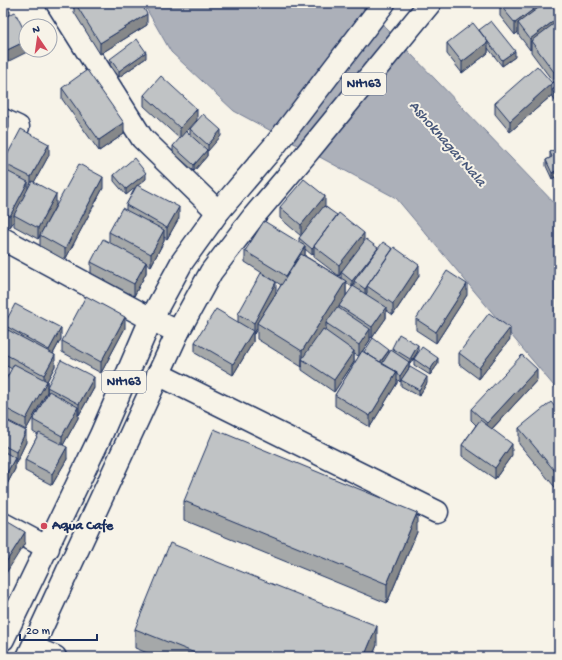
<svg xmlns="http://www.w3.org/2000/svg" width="562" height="660" viewBox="0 0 562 660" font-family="'Gochi Hand',sans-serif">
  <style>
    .water { fill: #acb0b9; stroke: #727c95 }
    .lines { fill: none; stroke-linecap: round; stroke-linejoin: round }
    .minor-casing { stroke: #1b2f5e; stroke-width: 25 }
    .highway-casing { stroke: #1b2f5e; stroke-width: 25 }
    .minor { stroke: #f7f3e8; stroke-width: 22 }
    .highway { stroke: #f7f3e8; stroke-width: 22 }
    .wall { fill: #a5a8a9; stroke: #1b2f5e; fill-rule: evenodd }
    .shaded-wall { fill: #86888a; stroke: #1b2f5e }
    .building { fill: #c0c3c5; stroke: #1b2f5e }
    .poi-dot { fill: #d1495b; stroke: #f7f3e8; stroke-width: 1.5 }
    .labels { text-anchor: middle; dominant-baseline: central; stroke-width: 4; stroke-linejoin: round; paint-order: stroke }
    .shield { fill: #f7f3e8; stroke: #5d6a87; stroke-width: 1 }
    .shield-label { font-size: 13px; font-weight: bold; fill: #1b2f5e }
    .poi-label { font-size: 14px; font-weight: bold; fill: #1b2f5e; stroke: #f7f3e8; text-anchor: start }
    .water-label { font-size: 15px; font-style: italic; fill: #465679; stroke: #f7f3e8 }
  </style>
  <rect width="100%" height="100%" fill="#f7f3e8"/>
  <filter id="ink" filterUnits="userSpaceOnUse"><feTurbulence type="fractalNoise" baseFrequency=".025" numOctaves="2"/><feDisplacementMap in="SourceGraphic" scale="8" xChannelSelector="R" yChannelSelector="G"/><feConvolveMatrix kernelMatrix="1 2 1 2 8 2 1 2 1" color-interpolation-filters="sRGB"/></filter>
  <g filter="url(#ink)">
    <path class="water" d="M143 3H362L559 208V392L396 198 234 111 171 52Z"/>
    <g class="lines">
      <defs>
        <path id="minor" d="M57 3 142 138 218 212
          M3 120 18 127 3 154
          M3 239 151 319 178 332
          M158 374 437 512
          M3 524 48 548
          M33 648 55 657"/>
        <path id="highway" d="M3 639 101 435 151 319 182 262 218 212 276 144 384 3
          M28 657 178 332 211 272 254 216 298 164 430 3"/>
      </defs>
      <use href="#minor" class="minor-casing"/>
      <use href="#highway" class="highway-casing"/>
      <use href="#minor" class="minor"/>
      <use href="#highway" class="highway"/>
    </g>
    <path class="wall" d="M74 3H141L147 25 100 54 74 12Z
      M500 5 559 10V80L554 83 531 52V49L530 50 518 34V32L515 35 500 16Z
      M479 31 515 57 502 66 488 48V53L462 73 447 54V43Z
      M146 58 119 77 110 65V59Z
      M559 86V107L552 96V95L510 132 495 114V103L552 90Z
      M62 88 124 134 99 151 62 99Z
      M144 95 190 134V129L221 136 207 151V156L194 171 173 152V146L180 139 144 106Z
      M559 148 552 179 546 166V160L550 158V152Z
      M49 155 34 182 56 205 103 188 65 260 40 246V236L38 239 14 226V221L10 227 3 223V163Z
      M114 175 146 179 137 185 179 218 167 239 164 237V241L151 266 146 263V273L134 296 91 273V262L109 242V232L126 210V205L136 186 126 195 114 181Z
      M325 206 364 242 378 249 419 276 393 315 386 310V318L372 338 370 337V340L362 352 364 353H389L392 351V348L418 351 410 364H409V368L427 383 419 396 401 386V380L400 382 397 379V383L370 427 335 406V395L359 356 354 354V362L334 392 302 370V366V367L257 339V328L254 334H253V342L233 375 195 353V342L238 322V314L276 293 281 285 245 262V251L299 242V238L301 236 280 218V207ZM305 249 312 255 314 253V257L339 276 341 273V278L305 256ZM346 282 352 287 354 284V286L346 296Z
      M467 295 436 343 416 330V319Z
      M4 325 61 339 53 354 55 366 47 381V392L26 430 3 418V385L12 369 3 364V340L5 337H4Z
      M125 328 101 373 62 352V341Z
      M510 339 479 379 459 364V353Z
      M414 359 438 364 430 375 414 365Z
      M537 380 492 429 512 455 495 479 462 456V445L476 425 471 420V409Z
      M47 387 94 388 79 415 78 414V418L63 445 67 459 52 485 25 471V460L38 435 33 432V420L47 395Z
      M559 412V492L519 444V428Z
      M3 419 26 442 16 463H15V469L3 492Z
      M184 501 417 532 387 603 184 520Z
      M135 629 377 645 372 657H157L135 648Z"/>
    <path class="shaded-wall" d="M542 3H550L518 23V32L515 35V23Z
      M10 11V22L3 25V14Z
      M147 14V25L100 54V43Z
      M559 17V28L531 41V49L530 50V39Z
      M26 41V50H29V51L3 64V52Z
      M488 42V53L462 73V62Z
      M515 51V57L502 66V60Z
      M146 52V58L119 77V71Z
      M559 68V80L554 83V72Z
      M552 83V95L510 132V121Z
      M197 109V120L180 139V128Z
      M9 117V128L3 139V128Z
      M124 123V134L99 151V140Z
      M221 130V136L208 151V145Z
      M49 144V155L31 188V177Z
      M207 150V156L194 171V165Z
      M559 169V175L552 179V173Z
      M146 173V179L126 195V189Z
      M103 177V188L65 260V249Z
      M28 182V194L14 215V221L10 227V216Z
      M56 194V205L38 239V228Z
      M325 196V208L301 236V225Z
      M179 207V218L167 239V228Z
      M164 230V241L151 266V254Z
      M364 233V244L341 272V273L339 276V265Z
      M305 246V257L286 287V276Z
      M314 247V253L312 255V249Z
      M378 248V254L354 281V284L352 287V281Z
      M146 262V273L134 296V284Z
      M419 265V276L393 315V304Z
      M346 281V297L339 306V308L328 325 326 323V328L305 361 302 359V367V351Z
      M276 282V293L257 323V328L254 334V323Z
      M467 284V295L436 343V332Z
      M367 287V293L365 295V289Z
      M386 307V318L372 338V327Z
      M125 317V328L101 373V362Z
      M61 328V339L49 361V350Z
      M510 328V339L479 379V368Z
      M370 329V340L359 356V345Z
      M253 331V342L233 375V364Z
      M418 345V351L410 364V359Z
      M389 350V355L383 364 380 363Z
      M354 351V362L334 392V380Z
      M55 355V366L47 381V392L26 430V419L44 385V375Z
      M438 358V364L430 375V370Z
      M409 362V368L400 382V376Z
      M537 369V380L487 434V423Z
      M397 372V383L370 427V416Z
      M94 377V388L79 415V404Z
      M427 377V383L419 396V390Z
      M78 407V418L62 447V436Z
      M26 431V442L16 463V452Z
      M512 444V455L495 479V468Z
      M67 447V459L52 485V474Z
      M15 458V469L3 492V480Z
      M417 513V532L387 603V584Z
      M25 532V543L3 578V567Z
      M377 626V645L372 657H364Z"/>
    <path class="building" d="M3 3H6L10 11 3 14Z
      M75 3H141L147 14 100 43Z
      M503 3H542L515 23 500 5Z
      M545 3H554L559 10V17L530 39 518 23Z
      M15 12 26 34V41L3 52V18Z
      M559 20V68L554 72 531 41Z
      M491 21 515 51 502 60 479 30Z
      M473 23 488 42 462 62 447 43Z
      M137 39 146 52 119 71 110 59Z
      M537 66 552 83 510 121 495 103Z
      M87 70 124 123 99 140 62 88Z
      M161 76 197 109 180 128 144 95Z
      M559 86V101L552 90Z
      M3 114 9 117 3 128Z
      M203 114 221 130 208 145 190 129Z
      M21 129 49 144 31 177 3 163Z
      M186 131 207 150 194 165 173 146Z
      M559 148V169L552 173 546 160 552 157 550 152Z
      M134 158 146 173 126 189 114 175Z
      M79 164 103 177 65 249 40 235Z
      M3 169 28 182 10 216 3 212Z
      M304 179 325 196 301 225 280 207Z
      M32 181 56 194 38 228 14 215Z
      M137 185 179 207 167 228 126 205Z
      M324 206 337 215 314 246V247L312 249 299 238Z
      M122 208 164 230 151 254 109 232Z
      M339 213 364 233 339 265 314 246Z
      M264 221 305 246 286 276 245 251Z
      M103 239 146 262 134 284 91 262Z
      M366 239 378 248 352 281 341 272Z
      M383 242 393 249 365 289 354 281Z
      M394 247 419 265 393 304 367 286Z
      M301 254 346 281 302 351 257 323Z
      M447 271 467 284 436 332 416 319Z
      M261 273 276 282 254 323 238 314Z
      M353 286 386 307 372 327 339 306Z
      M86 296 125 317 101 362 62 341Z
      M15 304 61 328 49 350 4 325Z
      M337 307 370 329 359 345 326 323Z
      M216 309 253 331 233 364 195 342Z
      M489 313 510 328 479 368 459 353Z
      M323 329 354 351 334 380 302 359Z
      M8 330 55 355 44 375 3 353V340Z
      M399 334 418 345 410 359 392 348Z
      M373 338 389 350 380 362 364 352Z
      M422 347 438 358 430 370 414 359Z
      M391 350 409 362 400 376 396 373 397 372 382 364Z
      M362 351 397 372 370 416 335 395Z
      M522 355 537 369 487 423 471 409Z
      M61 360 94 377 79 404 47 387Z
      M14 364 47 381 26 419 3 407V385Z
      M410 367 427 377 419 390 401 380Z
      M49 391 78 407 62 436 33 420Z
      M551 402 559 412V476L519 428Z
      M3 419 26 431 16 452 3 445Z
      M480 420 512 444 495 468 462 445Z
      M214 429 417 513 387 584 184 501Z
      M39 433 67 447 52 474 25 460Z
      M3 451 15 458 3 480Z
      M3 519 25 532 3 567Z
      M170 543 377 626 364 657H205L135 629Z"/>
  </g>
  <circle class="poi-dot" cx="44" cy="526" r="4"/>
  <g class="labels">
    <g class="shield">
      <rect x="342" y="73" width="44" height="22" rx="3"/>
      <rect x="102" y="371" width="44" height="22" rx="3"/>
    </g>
    <g class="shield-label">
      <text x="364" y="84">NH163</text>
      <text x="124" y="382">NH163</text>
    </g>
    <g class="poi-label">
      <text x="52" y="526">Aqua Cafe</text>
    </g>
    <g class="water-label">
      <text transform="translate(447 144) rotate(49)">Ashoknagar Nala</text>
    </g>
  </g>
  <rect width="562" height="660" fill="none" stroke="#f7f3e8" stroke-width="16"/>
  <rect x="8" y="8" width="546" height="644" fill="none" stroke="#1b2f5e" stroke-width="1.5" filter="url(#ink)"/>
  <g transform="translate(38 38) rotate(347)"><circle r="19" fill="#f7f3e8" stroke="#9fa5b1"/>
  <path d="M0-3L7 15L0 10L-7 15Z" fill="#d1495b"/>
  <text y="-6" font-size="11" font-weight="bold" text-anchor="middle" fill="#1b2f5e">N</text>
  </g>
  <path d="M20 634v6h77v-6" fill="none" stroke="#1b2f5e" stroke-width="2"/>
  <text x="26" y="634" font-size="12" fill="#1b2f5e" stroke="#f7f3e8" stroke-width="3" paint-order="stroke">20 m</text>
</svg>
